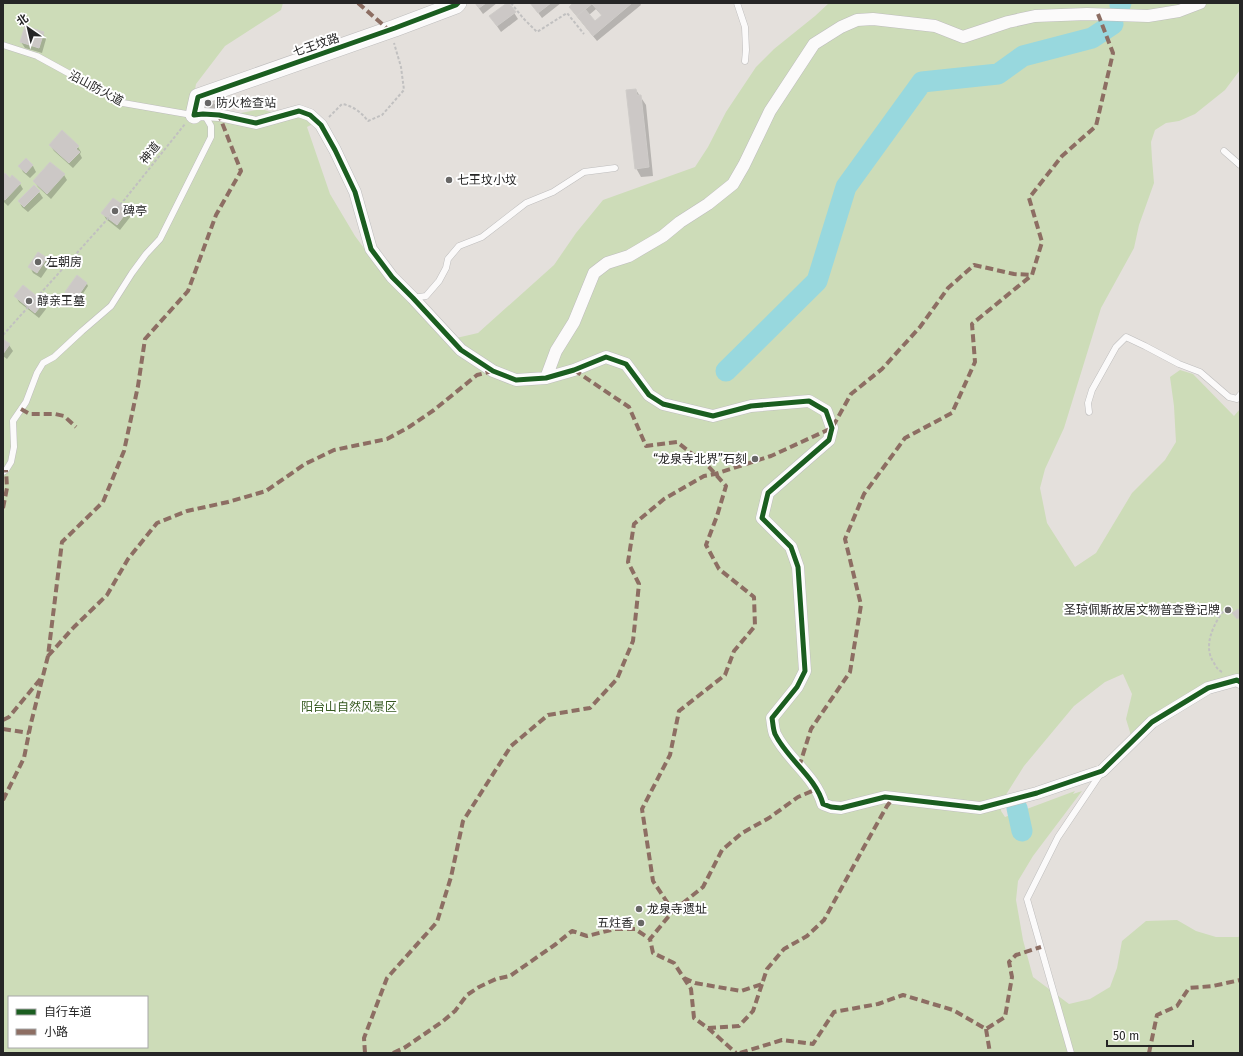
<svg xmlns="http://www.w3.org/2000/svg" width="1243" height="1056" viewBox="0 0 1243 1056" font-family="'Fira Sans','Noto Sans SC',sans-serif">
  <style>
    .green { fill: #cddcb8; fill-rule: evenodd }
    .shadow { fill: #0003; fill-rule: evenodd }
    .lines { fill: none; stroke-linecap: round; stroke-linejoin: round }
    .river { stroke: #98d8de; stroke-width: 21 }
    .building { fill: #ccc8c6; stroke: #cfccc9 }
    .lane-casing { stroke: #bebdbd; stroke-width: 7 }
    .street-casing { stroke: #bebdbd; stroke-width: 13 }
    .secondary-casing { stroke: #bebdbd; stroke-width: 18 }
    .path { stroke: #c1c0c0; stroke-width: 2; stroke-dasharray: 3 2; stroke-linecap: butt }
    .lane { stroke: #fbfafa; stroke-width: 6 }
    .street { stroke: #fbfafa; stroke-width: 12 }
    .secondary { stroke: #fbfafa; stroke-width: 17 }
    .quiet { stroke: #8d6e63; stroke-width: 4; stroke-dasharray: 8 4; stroke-linecap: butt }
    .cycleway-casing { stroke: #fff; stroke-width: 8 }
    .cycleway { stroke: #1b5e20; stroke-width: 5 }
    .poi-dot { fill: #686766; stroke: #fff; stroke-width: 1.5 }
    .labels { text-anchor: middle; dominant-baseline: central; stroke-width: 4; stroke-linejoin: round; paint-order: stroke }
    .street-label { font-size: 12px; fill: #262626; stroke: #fff }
    .poi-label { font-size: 12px; fill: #262626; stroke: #fff; text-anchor: start }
    .park-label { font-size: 12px; fill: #365920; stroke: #fff }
  </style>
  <rect width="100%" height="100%" fill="#e4e0dc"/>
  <path class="green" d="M3 3H283L281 10 225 46 196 84 190 116 231 115 261 109 281 115 295 114 317 122 307 127 330 194 355 236 389 282 452 339 478 333 554 265 576 233 603 200 695 167 708 147 726 112 756 67 774 49 815 16 829 3H1240V70L1225 90 1195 114 1179 121 1166 123 1155 130 1151 142 1152 159 1154 183 1139 225 1134 248 1101 308 1064 428 1045 469 1040 488 1047 523 1075 567 1096 553 1132 493 1165 460 1176 442 1174 406 1170 377 1180 370 1193 374 1234 416 1240 409V680L1222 681 1131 740 1130 732 1126 719 1132 694 1123 674 1105 682 1074 706 1024 766 1002 801 1001 811 1005 817 1075 791 1073 794 1082 791 1033 856 1018 881 1016 900 1023 940 1033 977 1069 1004 1090 999 1110 987 1117 968 1122 941 1146 921 1177 920 1196 931 1216 937H1238L1240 936V1053H3ZM9 997H147V1047H9Z"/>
  <path class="shadow" d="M475 3H497L483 14Z
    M508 3 518 19 501 32 490 16Z
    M531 3H561L542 18Z
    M575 3H640L641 5 597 41 574 13 570 7ZM596 9 602 16 595 23 589 15Z
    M43 33 46 39 42 53 25 48 21 42Z
    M636 90 646 105 653 176 641 177 636 168Z
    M214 103 217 108 209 114 202 104Z
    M50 145 78 147 81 152 80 154 82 158 73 168 54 151Z
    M26 160 33 166 36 172 30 178 23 172 20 166Z
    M64 175 67 180 51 199 38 187 34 181Z
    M3 176 20 184 23 189 8 206 3 201Z
    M34 187 39 192 43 198 28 212 22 207 19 201Z
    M128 210 131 216 120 230 106 219 103 213Z
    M39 253 47 259 50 265 41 278 33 273 30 267Z
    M87 284 88 286 78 301 68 294 67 292Z
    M16 296 43 303 46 309 39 318 19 302Z
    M3 340 9 345 13 351 7 359 3 356Z"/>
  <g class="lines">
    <path class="river" d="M1120 5 1121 3
      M726 371 817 281 846 187 922 82 998 74 1023 56 1092 38 1113 24
      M1017 808 1022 831"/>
  </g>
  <path class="building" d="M475 3H486L479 8Z
    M507 3H509L516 12 497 26 489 16Z
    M530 3H551L538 13Z
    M573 3H593L577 16 569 7Z
    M593 3H632L593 36 577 16 585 9 595 21 602 15 592 4Z
    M25 26 44 32 39 48 20 42Z
    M636 89 637 95H641L649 167 635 169 626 90Z
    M211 97 215 102 204 109 201 104Z
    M62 130 79 146 76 149 80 152 69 163 49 145Z
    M26 158 33 165 26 173 18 166Z
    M50 162 65 174 47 194 33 181Z
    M5 173 10 178 12 175 21 183 5 200 3 199V175Z
    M34 185 40 191 24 207 18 201Z
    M113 198 129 209 117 225 101 213Z
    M38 252 47 258 37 273 28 267Z
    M77 275 87 283 76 299 65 292Z
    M23 285 44 302 35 313 14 296Z
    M3 339 10 344 3 354Z
    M1238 609 1240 613V617L1237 619 1232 613Z"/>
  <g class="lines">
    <defs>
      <path id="lane" d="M737 3 745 27 746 50 745 61
        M3 45 37 56 123 103 192 115
        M1224 151 1240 165
        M413 298 426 296 439 281 446 268 448 259 459 246 482 237 526 203 553 192 584 172 615 168
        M1089 412 1088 403 1092 390 1116 347 1126 337 1145 346 1179 364 1200 372 1229 397 1237 399 1240 395
        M3 472 6 470 11 462 14 447 13 421 26 402 37 373 43 363 54 357 82 331 111 306 132 273 146 254 160 239 211 137V126L204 114
        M1071 1053 1027 899 1058 837 1101 773"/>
      <path id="street" d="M194 115 203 114 219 115 256 123 299 111 310 115 321 125 335 150 355 192 371 249 392 277 413 298 461 350 493 371 516 380 546 378 574 370 606 357 626 364 649 395 663 404 713 416 751 406 809 401 826 411 832 428 829 440 768 493 762 518 791 547 798 567 805 671 797 687 772 718C773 723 773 729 775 734 787 759 816 777 823 804L831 807 841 808 885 797 980 808 1037 793 1102 771 1152 722 1208 688 1237 680 1240 682
        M546 378 556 351 574 322 594 273 607 263 629 256 663 236 680 222 708 204 733 184 744 165 770 111 814 44 841 27 857 20 873 19 935 26 963 37 1008 22 1035 16 1087 14 1148 16 1179 11 1200 3"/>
      <path id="secondary" d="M194 115 198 97 395 28 456 5 458 3"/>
    </defs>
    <use href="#lane" class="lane-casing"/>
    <use href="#street" class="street-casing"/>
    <use href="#secondary" class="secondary-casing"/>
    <path class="path" d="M511 3 523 18 537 32 567 13 584 34
      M329 117 342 104C353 106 361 112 368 121L382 115 404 90 401 67 394 43
      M3 335 121 204 185 124
      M1222 672C1218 670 1216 667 1214 663 1202 646 1214 622 1226 608"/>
    <use href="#lane" class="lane"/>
    <use href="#street" class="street"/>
    <use href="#secondary" class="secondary"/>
    <path class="quiet" d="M358 3 389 30
      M574 370 629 407 646 446 677 442 709 467 726 486 717 516 706 545 719 569 754 597 755 626 734 651 725 675 679 711 670 755 642 809 653 881 673 911 650 939 653 953 674 963 691 989 694 1018 708 1028 736 1053
      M21 409 30 414H55L64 416 76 427
      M3 508 7 488 6 470
      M48 656 74 627 107 595 128 559 157 523 187 511 228 502 266 491 305 464 334 450 387 439 409 427 434 410 477 375 493 371
      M3 720 9 717 42 677
      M3 729 29 733
      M799 767 811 729 850 672 861 605 845 539 864 494 905 438 952 413 975 362 972 324 1032 275 1042 242 1029 198 1062 156 1096 126 1113 53 1098 14
      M3 800 24 758 31 723 48 656 62 542 103 502 124 451 138 386 145 339 188 291 216 215 241 171 219 115
      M673 911 703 887 722 850 742 833 769 818 798 797 817 789
      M684 978 695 983 741 991 762 984 767 969 784 949 807 936 824 920 864 847 887 806 893 798
      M708 1028 739 1026 753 1011 762 984
      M986 1029 990 1053
      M365 1053 364 1038 387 978 437 922 451 877 463 821 511 746 548 715 590 708 617 679 633 641 639 584 628 562 634 524 664 499 704 476 715 474 771 456 832 428 851 394 882 369 920 327 948 288 974 265 1014 274 1032 275
      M393 1053 404 1048 442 1022 455 1011 467 995 479 987 496 979 510 976 556 944 572 931 587 936 615 929H635L650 939
      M740 1053 782 1040 813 1044 834 1012 878 1004 903 995 953 1010 986 1029 1005 1017 1012 977 1009 962 1016 955 1041 947
      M1149 1053 1157 1015 1177 1006 1189 988 1213 986 1240 980"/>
    <defs>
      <path id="cycleway" d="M458 3 456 5 395 28 198 97 194 115 203 114 219 115 256 123 299 111 310 115 321 125 335 150 355 192 371 249 392 277 413 298 461 350 493 371 516 380 546 378 574 370 606 357 626 364 649 395 663 404 713 416 751 406 809 401 826 411 832 428 829 440 768 493 762 518 791 547 798 567 805 671 797 687 772 718C773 723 773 729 775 734 787 759 816 777 823 804L831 807 841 808 885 797 980 808 1037 793 1102 771 1152 722 1208 688 1237 680 1240 682"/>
    </defs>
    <use href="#cycleway" class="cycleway-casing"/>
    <use href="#cycleway" class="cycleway"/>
  </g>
  <g class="poi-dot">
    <circle cx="208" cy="103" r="4"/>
    <circle cx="449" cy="180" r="4"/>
    <circle cx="115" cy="211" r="4"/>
    <circle cx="38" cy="262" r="4"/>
    <circle cx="29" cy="301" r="4"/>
    <circle cx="755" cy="459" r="4"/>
    <circle cx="1228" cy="610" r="4"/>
    <circle cx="639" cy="909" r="4"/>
    <circle cx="641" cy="923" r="4"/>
  </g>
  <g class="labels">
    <g class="street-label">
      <text transform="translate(316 45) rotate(-19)">七王坟路</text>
      <text transform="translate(96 88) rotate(28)">沿山防火道</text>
      <text transform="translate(150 153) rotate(-51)">神道</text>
    </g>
    <g class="poi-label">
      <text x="216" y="103">防火检查站</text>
      <text x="457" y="180">七王坟小坟</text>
      <text x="123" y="211">碑亭</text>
      <text x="46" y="262">左朝房</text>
      <text x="37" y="301">醇亲王墓</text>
      <text x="747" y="459" text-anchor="end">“龙泉寺北界”石刻</text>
      <text x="1220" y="610" text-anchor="end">圣琼佩斯故居文物普查登记牌</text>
      <text x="647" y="909">龙泉寺遗址</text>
      <text x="633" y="923" text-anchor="end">五炷香</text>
    </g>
    <g class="park-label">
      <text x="349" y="707">阳台山自然风景区</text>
    </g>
  </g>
  <rect width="1243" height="1056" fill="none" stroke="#262626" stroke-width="8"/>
  <rect x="8" y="996" width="140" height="52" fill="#ffffff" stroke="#a8a8a8"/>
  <rect x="16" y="1009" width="20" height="6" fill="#1b5e20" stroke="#a8a8a8"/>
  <text x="44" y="1016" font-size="12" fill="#262626">自行车道</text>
  <rect x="16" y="1029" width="20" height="6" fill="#8d6e63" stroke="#a8a8a8"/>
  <text x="44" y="1036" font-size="12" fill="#262626">小路</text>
  <g transform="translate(28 28) rotate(326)" stroke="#ffffff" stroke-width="3" paint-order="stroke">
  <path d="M0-3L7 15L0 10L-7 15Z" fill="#262626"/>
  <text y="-6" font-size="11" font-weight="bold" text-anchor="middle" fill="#262626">北</text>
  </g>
  <path d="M1107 1040v6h86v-6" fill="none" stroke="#262626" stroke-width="2"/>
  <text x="1113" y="1040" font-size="12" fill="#262626" stroke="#ffffff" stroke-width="3" paint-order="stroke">50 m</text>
</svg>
